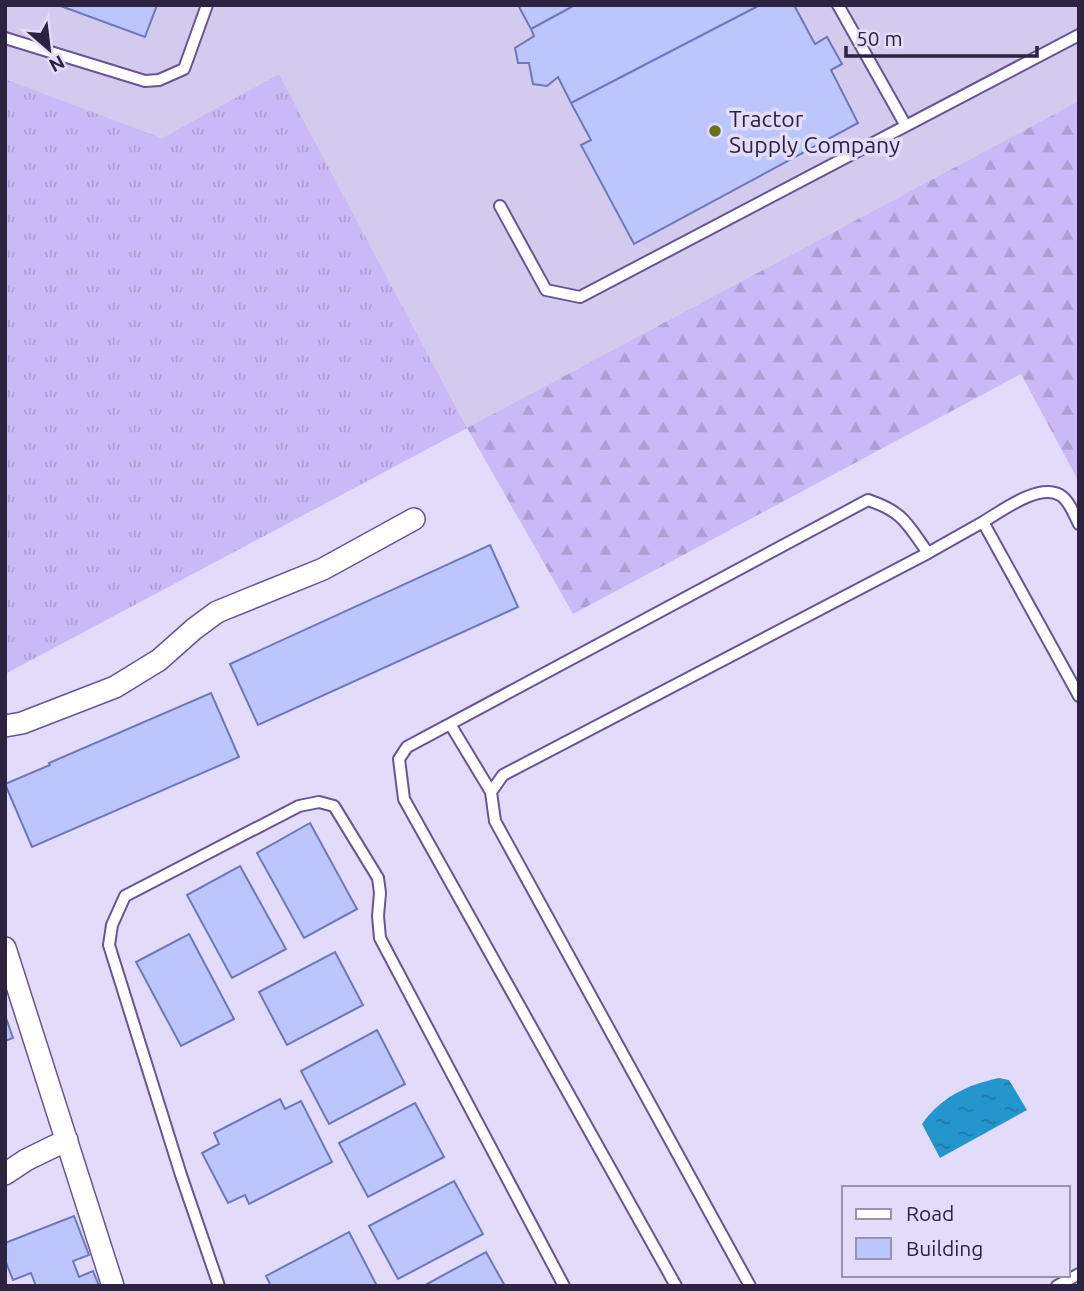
<svg xmlns="http://www.w3.org/2000/svg" width="1084" height="1291" viewBox="0 0 1084 1291" font-family="Ubuntu,sans-serif">
  <style>
    .built { fill: #d3cbed }
    .grass { fill: url(#grass-tufts) }
    .forest { fill: url(#forest-firs) }
    .water { fill: url(#water-ripples) }
    .building { fill: #bcc6fc; stroke: #6d78bc; stroke-width: 2 }
    .lines { fill: none; stroke-linecap: round; stroke-linejoin: round }
    .lane-casing { stroke: #685497; stroke-width: 14 }
    .street-casing { stroke: #685497; stroke-width: 24 }
    .lane { stroke: #fff; stroke-width: 10 }
    .street { stroke: #fff; stroke-width: 21 }
    .poi-dot { fill: #67721b; stroke: #e2dbf9; stroke-width: 2.5 }
    .labels { text-anchor: middle; dominant-baseline: central; stroke-width: 7; stroke-linejoin: round; paint-order: stroke }
    .poi-label { font-size: 23px; fill: #2b2340; stroke: #e2dbf9; text-anchor: start }
  </style>
  <defs>
    <pattern id="grass-tufts" width="24" height="20" patternUnits="userSpaceOnUse" patternTransform="scale(1.75)"><rect width="24" height="20" fill="#c9b9f6"/><path d="M3 7l-1-3M5 7V3M7 7l1-3M15 17l-1-3M17 17v-4M19 17l1-3" fill="none" stroke="#ad9fd4"/></pattern>
    <pattern id="forest-firs" width="22" height="20" patternUnits="userSpaceOnUse" patternTransform="scale(1.75)"><rect width="22" height="20" fill="#c9b9f6"/><path d="M5 1l3.5 6h-7zM16 11l3.5 6h-7z" fill="#ad9fd4"/></pattern>
    <pattern id="water-ripples" width="26" height="14" patternUnits="userSpaceOnUse" patternTransform="scale(1.75)"><rect width="26" height="14" fill="#2396ce"/><path d="M2 4q2-2 4 0t4 0M15 11q2-2 4 0t4 0" fill="none" stroke="#1f7aa9"/></pattern>
  </defs>
  <rect width="100%" height="100%" fill="#e2dbf9"/>
  <path class="built" d="M5 5H1079V101L467 428 279 74 162 138 5 79Z"/>
  <path class="grass" d="M279 74 467 428 5 674V79L162 138Z"/>
  <path class="forest" d="M1079 101V482L1021 374 573 614 467 428Z"/>
  <path class="water" d="M999 1078 1009 1080 1027 1110 940 1158 922 1124C941 1097 967 1085 999 1078Z"/>
  <path class="building" d="M58 5H157L145 37Z
    M518 5H575L531 29Z
    M575 5H760L571 103 558 77 547 86 533 84 529 63H518L515 48 534 36 531 29Z
    M760 5H794L815 44 827 37 842 64 831 70 858 123 634 244 581 145 591 140 571 103Z
    M490 545 518 607 258 725 230 664Z
    M211 693 239 757 32 847 5 784 50 765 49 763Z
    M310 823 357 909 304 938 257 853Z
    M240 866 286 949 232 978 187 895Z
    M189 934 234 1019 181 1046 136 962Z
    M335 952 363 1005 287 1045 259 992Z
    M5 1015 13 1038 5 1041Z
    M377 1030 405 1084 329 1124 301 1071Z
    M280 1099 285 1109 301 1101 332 1162 249 1204 245 1195 228 1203 202 1153 219 1144 214 1133Z
    M415 1103 444 1157 368 1197 339 1143Z
    M454 1181 483 1234 398 1279 369 1226Z
    M74 1216 89 1255 73 1261 79 1277 93 1271 99 1286H36L31 1273 13 1280 5 1260V1243Z
    M349 1232 377 1286H271L266 1276Z
    M486 1252 505 1286H428L427 1284Z"/>
  <g class="lines">
    <defs>
      <path id="lane" d="M838 5 906 126
        M5 38 145 81 159 80 184 69 207 5
        M500 206 546 290 580 297 1079 35
        M983 522C1002 511 1038 483 1060 495 1070 501 1074 515 1079 524
        M450 724 491 792
        M219 1286 181 1175 109 945 112 925 125 896 299 806 319 802 334 806 378 878 380 893 378 916 380 938 564 1286
        M676 1286 404 799 399 759 407 747 868 500C904 512 907 524 928 553
        M750 1286 495 821 491 792 503 775 928 553 983 522 1079 696
        M1057 1286 1079 1274"/>
      <path id="street" d="M5 726 22 723 115 687 159 660 194 629 217 612 323 569 414 519
        M5 948 113 1286
        M5 1174 26 1160 67 1140"/>
    </defs>
    <use href="#lane" class="lane-casing"/>
    <use href="#street" class="street-casing"/>
    <use href="#lane" class="lane"/>
    <use href="#street" class="street"/>
  </g>
  <circle class="poi-dot" cx="715" cy="131" r="7"/>
  <g class="labels">
    <g class="poi-label">
      <text x="729" y="118">Tractor<tspan x="729" dy="26">Supply Company</tspan></text>
    </g>
  </g>
  <rect width="1084" height="1291" fill="none" stroke="#2b2340" stroke-width="14"/>
  <rect x="842" y="1186" width="228" height="91" fill="#e2dbf9" stroke="#9991af" stroke-width="2"/>
  <rect x="856" y="1209" width="35" height="10" fill="#ffffff" stroke="#9991af" stroke-width="2"/>
  <text x="906" y="1221" font-size="21" fill="#2b2340">Road</text>
  <rect x="856" y="1238" width="35" height="21" fill="#bcc6fc" stroke="#9991af" stroke-width="2"/>
  <text x="906" y="1256" font-size="21" fill="#2b2340">Building</text>
  <g transform="translate(49 49) rotate(152)" stroke="#e2dbf9" stroke-width="5" paint-order="stroke">
  <path d="M0-5L12 26L0 18L-12 26Z" fill="#2b2340"/>
  <text y="-10" font-size="19" font-weight="bold" text-anchor="middle" fill="#2b2340">N</text>
  </g>
  <path d="M846 46v10h191v-10" fill="none" stroke="#2b2340" stroke-width="3.5"/>
  <text x="856" y="46" font-size="21" fill="#2b2340" stroke="#e2dbf9" stroke-width="5" paint-order="stroke">50 m</text>
</svg>
